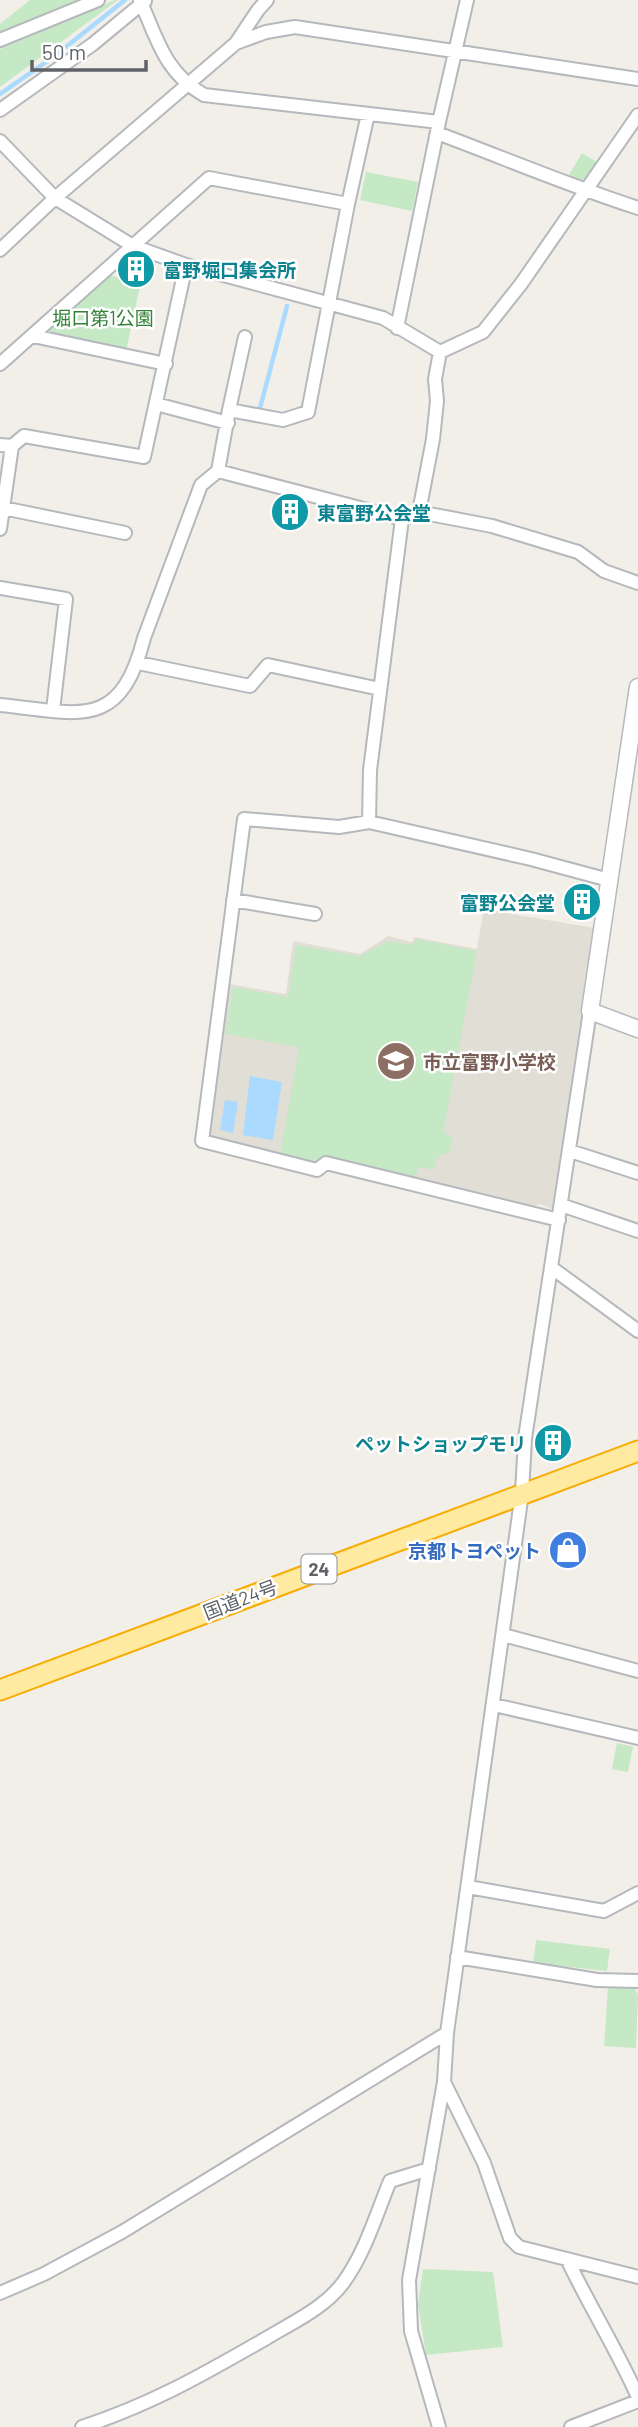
<svg xmlns="http://www.w3.org/2000/svg" width="638" height="2427" viewBox="0 0 638 2427" font-family="Barlow,'Noto Sans JP',sans-serif">
  <style>
    .education { fill: #e1ded6 }
    .green { fill: #c5e8c5 }
    .water { fill: #aadaff }
    .lines { fill: none; stroke-linecap: round; stroke-linejoin: round }
    .stream { stroke: #aadaff; stroke-width: 4.5 }
    .minor-casing { stroke: #b5b8bc; stroke-width: 16 }
    .secondary-casing { stroke: #b6babf; stroke-width: 19 }
    .trunk-casing { stroke: #f9ab00; stroke-width: 23 }
    .minor { stroke: #fff; stroke-width: 12 }
    .secondary { stroke: #fff; stroke-width: 16 }
    .trunk { stroke: #feeaa1; stroke-width: 19 }
    .labels { text-anchor: middle; dominant-baseline: central; stroke-width: 5; stroke-linejoin: round; paint-order: stroke }
    .shield { fill: #fff; stroke: #8f9295; stroke-width: 2 }
    .shield-label { font-size: 18px; font-weight: bold; fill: #5f6368 }
    .culture-label { font-size: 19px; font-weight: bold; fill: #0d838f; stroke: #fff; text-anchor: start }
    .park-label { font-size: 19px; fill: #348238; stroke: #fff }
    .education-label { font-size: 19px; font-weight: bold; fill: #785e54; stroke: #fff; text-anchor: start }
    .shop-label { font-size: 19px; font-weight: bold; fill: #366cbe; stroke: #fff; text-anchor: end }
    .street-label { font-size: 19px; fill: #5f6368; stroke: #fff }
  </style>
  <rect width="100%" height="100%" fill="#f1efe8"/>
  <path class="education" d="M484 909 594 928 552 1209 540 1204 527 1208 326 1157 308 1163 213 1138 208 1127 230 984 286 994 293 941 360 954 388 936 412 942 414 937 477 949Z"/>
  <path class="green" d="M30 0H78L0 32V24Z
    M115 0H118L0 87V49Z
    M582 153 597 162 588 177 579 181 569 175Z
    M366 172 418 182 412 211 360 200Z
    M108 275 141 282 126 351 42 333Z
    M416 939 477 951 443 1133 453 1136 449 1154 442 1153 436 1161 434 1170 418 1167 415 1180 326 1157 308 1163 280 1156 299 1047 225 1034 233 987 288 997 296 945 360 956 388 941 413 945Z
    M617 1743 633 1747 628 1772 612 1769Z
    M536 1940 610 1949 607 1971 533 1963Z
    M608 1987 635 1989 638 1995 636 2048 604 2046Z
    M423 2269 493 2272 503 2347 426 2355 418 2304Z"/>
  <path class="water" d="M250 1076 282 1082 273 1140 243 1135Z
    M225 1100 238 1102 233 1133 220 1130Z"/>
  <g class="lines">
    <path class="stream" d="M0 94 52 58 125 0
      M260 408 287 306"/>
    <defs>
      <path id="minor" d="M140 0C157 39 165 73 204 95L439 122
        M0 40 98 0
        M236 43 258 10 267 0
        M0 110 93 44 145 1
        M437 133C504 158 570 186 638 208
        M0 141 55 198 133 246 186 265 383 318 440 352 483 332 521 284 638 115
        M0 250 55 198 236 43 266 32 295 27 638 79
        M397 328 439 122 467 0
        M33 336 166 364
        M0 364 209 178 348 204
        M156 404 228 423
        M229 410 245 337
        M0 445 12 446 0 529
        M12 446 24 436 144 457 186 265
        M218 471 229 410 283 420 308 412 348 204 368 114
        M3 508 125 533
        M419 512 433 439 437 401 435 379 440 352
        M0 588 66 599 53 710
        M138 663 250 686 268 665 380 689
        M0 705C79 713 120 732 144 638L201 485 218 471 402 519 419 512 492 526 578 552 604 571 638 583
        M369 822 370 770 402 519
        M233 900 315 914
        M570 1151 638 1173
        M561 1205 638 1231
        M559 1220 326 1163 317 1170 202 1141 244 819 339 827 369 822 531 859 609 880
        M552 1268 638 1331
        M503 1635 638 1671
        M494 1705 638 1738
        M468 1887 604 1911 638 1893
        M457 1957 597 1980 638 1981
        M444 2082 484 2163 510 2238 519 2247 638 2277
        M568 2261C590 2307 617 2350 638 2397
        M0 2293 44 2274 122 2232 447 2033
        M82 2427C152 2404 202 2375 265 2339 293 2322 323 2309 343 2283 365 2253 376 2215 390 2181L429 2169
        M439 2427 411 2331 409 2280 444 2082 447 2033 522 1493 525 1438 590 1011
        M571 2427 638 2401"/>
      <path id="secondary" d="M638 687 590 1011 638 1029"/>
      <path id="trunk" d="M0 1690 638 1451"/>
    </defs>
    <use href="#minor" class="minor-casing"/>
    <use href="#secondary" class="secondary-casing"/>
    <use href="#trunk" class="trunk-casing"/>
    <use href="#minor" class="minor"/>
    <use href="#secondary" class="secondary"/>
    <use href="#trunk" class="trunk"/>
  </g>
  <defs>
    <symbol id="building-disc" viewBox="-11 -11 22 22"><circle r="9.5" fill="#0f9aa8" stroke="#fff"/><path d="M-4-6H4V6H1V3H-1V6H-4ZM-2.5-4.3h1.7v1.8h-1.7ZM.8-4.3h1.7v1.8H.8ZM-2.5-1h1.7V.8h-1.7ZM.8-1h1.7V.8H.8Z" fill="#fff"/></symbol>
    <symbol id="school-disc" viewBox="-11 -11 22 22"><circle r="9.5" fill="#8d6e63" stroke="#fff"/><path d="M0-5L7-2L0 1L-7-2ZM-4 1L0 2.5L4 1V4Q0 6-4 4Z" fill="#fff"/></symbol>
    <symbol id="shop-disc" viewBox="-11 -11 22 22"><circle r="9.5" fill="#3f7fe0" stroke="#fff"/><path d="M-5-2.5h2.3a2.7 3.5 0 0 1 5.4 0H5L5.5 6h-11ZM-1.5-2.5h3a1.5 2.3 0 0 0-3 0Z" fill="#fff"/></symbol>
  </defs>
  <g fill-rule="evenodd">
    <use href="#building-disc" x="114" y="247" width="44" height="44"/>
    <use href="#building-disc" x="268" y="490" width="44" height="44"/>
    <use href="#building-disc" x="560" y="880" width="44" height="44"/>
    <use href="#school-disc" x="374" y="1039" width="44" height="44"/>
    <use href="#building-disc" x="531" y="1421" width="44" height="44"/>
    <use href="#shop-disc" x="546" y="1528" width="44" height="44"/>
  </g>
  <g class="labels">
    <rect class="shield" x="301.5" y="1554.5" width="35" height="29" rx="5"/>
    <g class="shield-label">
      <text x="319" y="1569">24</text>
    </g>
    <g class="culture-label">
      <text x="163" y="269">富野堀口集会所</text>
      <text x="317" y="512">東富野公会堂</text>
      <text x="555" y="902" text-anchor="end">富野公会堂</text>
      <text x="526" y="1443" text-anchor="end">ペットショップモリ</text>
    </g>
    <g class="park-label">
      <text x="103" y="317">堀口第1公園</text>
    </g>
    <g class="education-label">
      <text x="423" y="1061">市立富野小学校</text>
    </g>
    <g class="shop-label">
      <text x="541" y="1550">京都トヨペット</text>
    </g>
    <g class="street-label">
      <text transform="translate(240 1599) rotate(-21)">国道24号</text>
    </g>
  </g>
  <path d="M32 60v10h114v-10" fill="none" stroke="#5f6368" stroke-width="3.5"/>
  <text x="42" y="60" font-size="21" fill="#5f6368" stroke="#ffffff" stroke-width="5" paint-order="stroke">50 m</text>
</svg>
